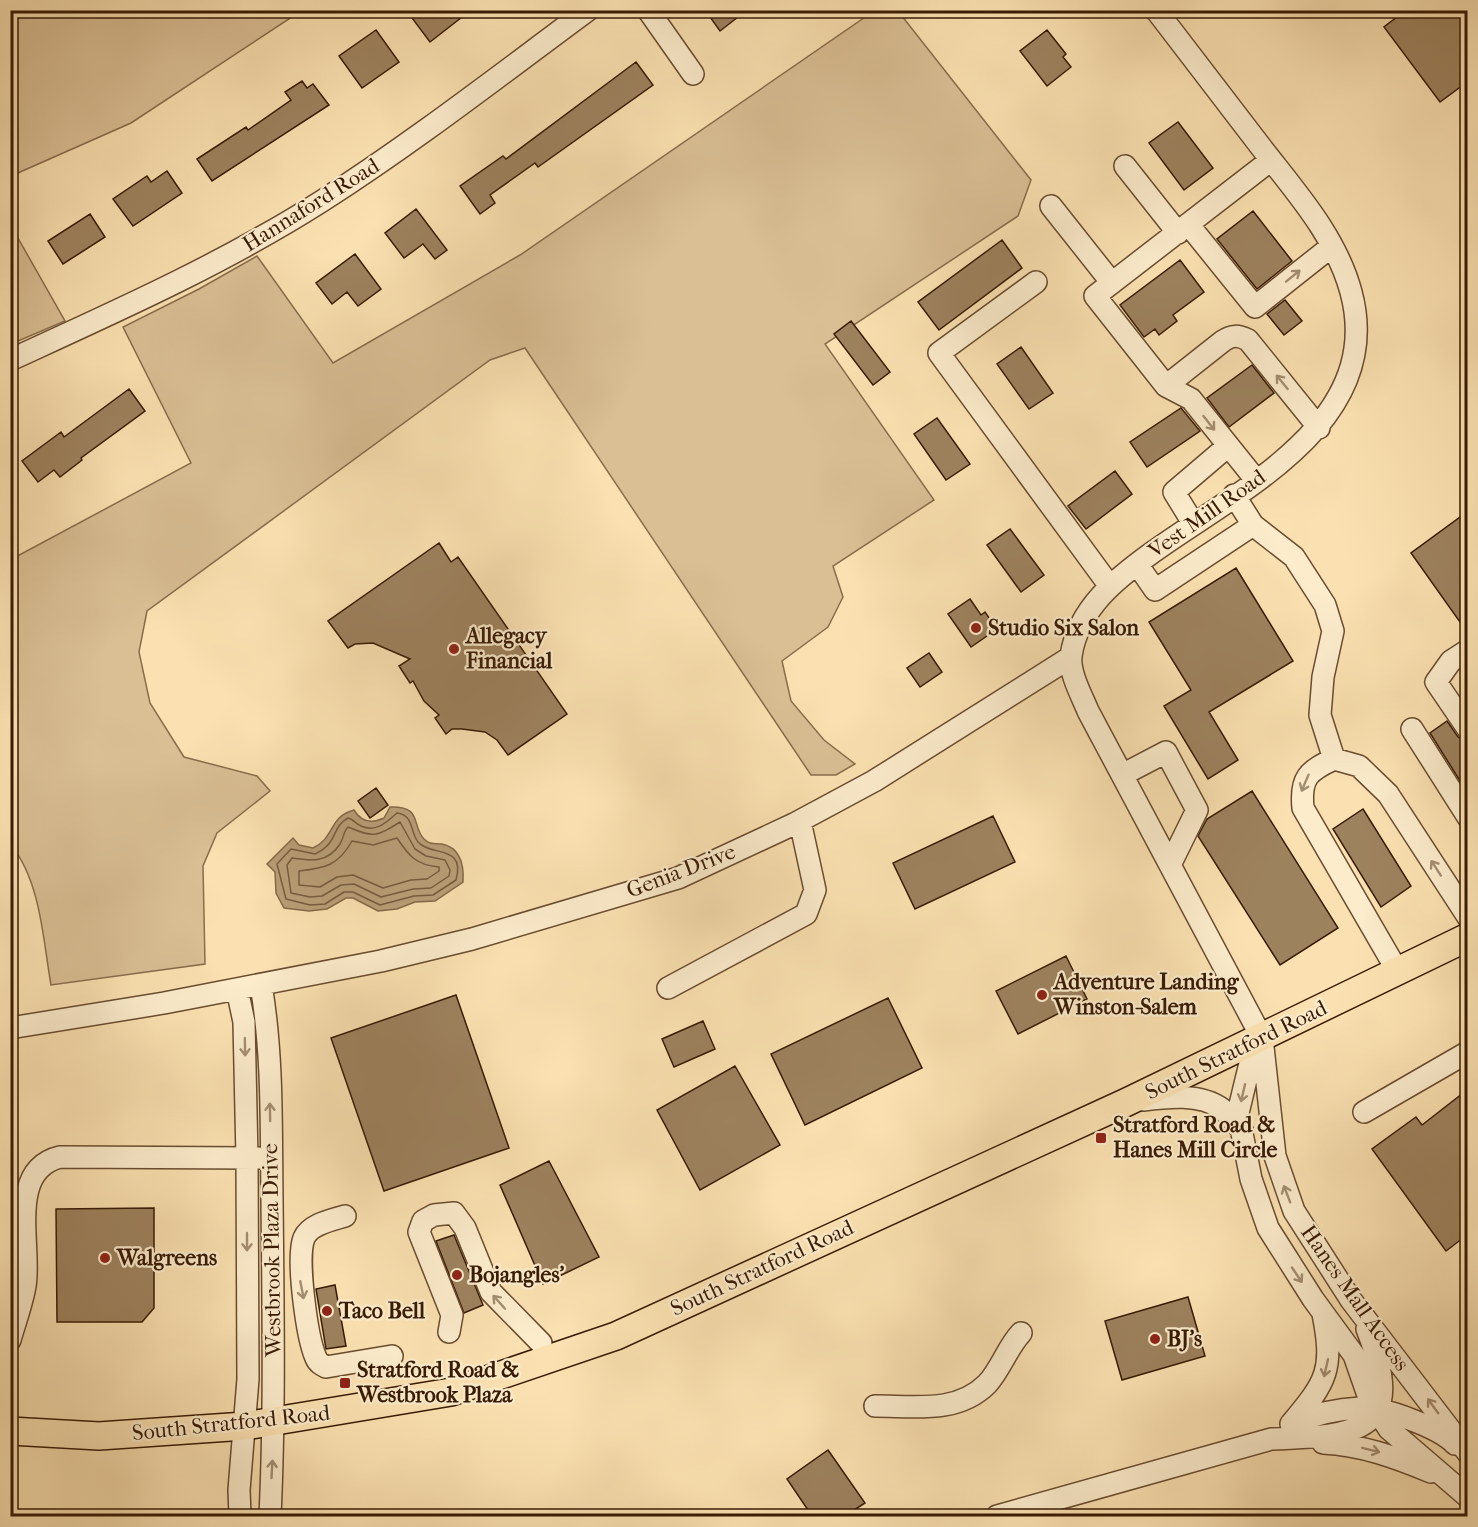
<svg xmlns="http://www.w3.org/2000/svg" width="1478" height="1527" viewBox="0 0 1478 1527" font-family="'IM FELL French Canon',serif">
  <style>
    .green { fill: #dabf94; stroke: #896d4c; stroke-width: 1.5 }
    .water { fill: #b99e77; stroke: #856a49; stroke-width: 1.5 }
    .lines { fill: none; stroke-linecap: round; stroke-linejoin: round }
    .shore { stroke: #785c3e; stroke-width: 1.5 }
    .building { fill: #9d825e; stroke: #381b05; stroke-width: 1.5 }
    .minor-casing { stroke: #694c30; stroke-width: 24 }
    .major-casing { stroke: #381b05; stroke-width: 30 }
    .minor { stroke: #fceccc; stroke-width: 21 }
    .major { stroke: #fbe1b1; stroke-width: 27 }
    .oneway { stroke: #a48e72 }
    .poi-dot { fill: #8f2418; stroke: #fceccc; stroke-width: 2 }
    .labels { text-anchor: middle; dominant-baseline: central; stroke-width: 4.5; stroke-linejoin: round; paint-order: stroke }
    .street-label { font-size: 22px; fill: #381b05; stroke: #fceccc }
    .poi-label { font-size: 22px; font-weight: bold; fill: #381b05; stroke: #fceccc; text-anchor: start }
  </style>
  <rect width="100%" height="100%" fill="#fbe1b1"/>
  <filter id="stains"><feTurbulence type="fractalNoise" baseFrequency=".00333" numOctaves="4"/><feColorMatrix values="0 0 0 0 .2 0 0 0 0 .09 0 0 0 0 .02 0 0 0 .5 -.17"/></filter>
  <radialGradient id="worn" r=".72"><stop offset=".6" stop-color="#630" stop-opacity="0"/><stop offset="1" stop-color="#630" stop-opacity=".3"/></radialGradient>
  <path class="green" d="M11 10H301V11L131 123 11 176Z
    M874 11H898L1031 180 1018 216 825 344 934 500 833 566 843 597 828 627 782 661 791 701 824 740 855 764 836 775H811L525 348 490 360 147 611 139 652 150 703 184 757 257 776 270 791 217 833 203 866 205 964 51 985C43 940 41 882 11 845L10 560 191 463 123 327 199 289 257 256 333 363 520 255Z
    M10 224 65 321 11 344H10Z"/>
  <path class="water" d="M390 807C423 806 411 825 424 839 430 845 435 843 442 844 461 848 464 866 463 882L435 901 415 902 397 909 378 911 353 898H346L327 909 309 911 284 908 276 893 275 872 267 864 293 838 299 845 313 848C336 837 328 817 354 810 361 822 371 824 384 818Z"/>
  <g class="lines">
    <path class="shore" d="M397 813C414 815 410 832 418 842 431 857 466 844 456 880L433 895 414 896 380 905 353 892H344L325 904 310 905 286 899 277 864 291 849 315 854C339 843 331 827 348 818 353 819 356 824 361 826 376 833 387 822 397 813Z
      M400 822 415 849 426 856 445 860 450 870 449 876 431 888 413 889 381 897 354 884 341 885 322 896 310 897 291 893 287 865 292 858C311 861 328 863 340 844 344 838 343 832 348 827 374 838 376 837 400 822Z
      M397 838C409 856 416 865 439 867V871L427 879 411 880 383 888 353 875 337 877 320 887 299 885V871C325 868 338 866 352 841L373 845Z"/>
  </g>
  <path class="building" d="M422 10H471L430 42 412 18Z
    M705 10H747L720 31Z
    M1406 10H1467V82L1440 102 1384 27Z
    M376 30 399 62 362 88 339 56Z
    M1047 30 1066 54 1063 57 1071 67 1047 86 1020 51Z
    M636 62 653 85 538 167 535 163 490 195 495 203 480 214 460 186 503 156 506 159Z
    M302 81 307 88 313 84 329 105 212 181 197 159 246 127 248 130 291 100 285 92Z
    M1178 122 1213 168 1184 190 1149 143Z
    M167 171 182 193 133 226 113 199 147 176 151 182Z
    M416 209 447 250 435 259 423 244 404 258 385 233Z
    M1253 211 1292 261 1257 289 1217 239Z
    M90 214 105 237 63 264 48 241Z
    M1002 240 1022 268 939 330 918 302Z
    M355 254 381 289 358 306 347 292 332 304 316 283Z
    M1180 260 1204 292 1173 315 1177 321 1159 335 1155 329 1144 337 1120 305Z
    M1285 300 1302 321 1284 335 1267 314Z
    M851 321 890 372 873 385 834 334Z
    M1021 347 1053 393 1029 409 997 364Z
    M1252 365 1274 393 1229 427 1207 398Z
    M129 389 145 411 81 458 82 460 60 477 54 470 38 482 22 461 61 432 64 437Z
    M1181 408 1200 431 1147 467 1130 442Z
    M937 418 970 464 946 480 914 434Z
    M1115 471 1132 494 1086 529 1068 506Z
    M1467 512V632L1411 553Z
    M1010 529 1044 575 1021 592 987 545Z
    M439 543 451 562 458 557 567 714 508 755 497 740 485 732 462 729H452L446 734 435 718 439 715 424 701 413 681 410 683 399 666 410 659 373 643 355 644 348 648 328 621Z
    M1236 568 1293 661 1209 712 1238 760 1208 779 1164 706 1191 690 1149 622Z
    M970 599 981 615 985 612 997 629 971 647 948 614Z
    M929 653 942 672 920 687 907 668Z
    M1447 721 1458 737 1467 742V792L1430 733Z
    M376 788 388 805 370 818 358 801Z
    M1252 791 1338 928 1280 965 1198 836 1207 819Z
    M1363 809 1411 886 1381 907 1333 829Z
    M993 816 1015 862 915 909 893 863Z
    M1066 956 1087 999 1018 1034 996 991Z
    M456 995 509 1148 384 1191 331 1038Z
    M888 998 922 1068 805 1125 771 1054Z
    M703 1021 715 1049 674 1067 662 1039Z
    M735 1066 780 1145 700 1190 657 1110Z
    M1467 1090V1235L1446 1251 1372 1149 1416 1117 1422 1125Z
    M549 1161 599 1257 543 1284 500 1185Z
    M154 1208V1308L142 1322H57L56 1209Z
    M454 1235 483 1305 464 1313 436 1241Z
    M335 1285 346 1346 326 1349 316 1289Z
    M1188 1297 1205 1356 1122 1380 1105 1321Z
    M828 1450 865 1503 845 1516H812L787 1479Z"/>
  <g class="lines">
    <defs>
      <path id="minor" d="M648 10 693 74
        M1156 10C1191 56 1226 101 1261 147 1295 191 1336 236 1351 292 1386 422 1239 490 1153 552 1117 578 1078 608 1071 656 1069 673 1082 696 1088 711L1262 1038 1275 1156 1294 1211 1351 1300 1468 1453
        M1125 166 1178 233
        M1051 206 1112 283
        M1188 224 1255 307 1332 246
        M1036 282 939 353 1109 585
        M10 360C117 311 223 264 322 201 414 142 500 75 588 10
        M1166 386 1223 341C1232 335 1238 335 1248 340L1319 428
        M1256 480 1191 399 1166 386 1095 296 1271 160
        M1193 523 1174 492 1228 446
        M1253 525 1294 557 1325 605 1333 631 1323 677 1320 715 1334 759
        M1137 564 1155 590 1253 525 1234 495
        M1468 650 1451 661 1436 682 1468 729
        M1412 729 1468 817
        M1122 775 1166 752 1197 810 1170 865
        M1398 972 1303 808C1300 778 1308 771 1334 759L1359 766 1388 794 1468 917
        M261 985C273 1055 271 1127 272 1198 273 1305 275 1410 270 1516
        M668 988 806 914 815 890 800 821
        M237 989 244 1022 247 1158 248 1379 239 1490 240 1516
        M10 1028 164 1003 381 961 472 939 678 878 794 824 874 781 1071 657
        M1262 1038 1252 1055 1238 1113 1251 1179 1268 1228 1313 1299 1354 1355 1369 1398 1389 1429 1468 1497
        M1143 1100C1167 1097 1201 1093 1222 1109 1229 1115 1235 1123 1242 1130
        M1364 1112 1468 1052
        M345 1216C332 1220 310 1224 304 1238 296 1258 307 1338 316 1358 318 1363 322 1365 326 1367L392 1356
        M449 1332 452 1315 419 1232 423 1221 434 1215 454 1213 465 1228 491 1292 541 1343
        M10 1340C15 1322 22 1304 25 1286 32 1248 6 1170 60 1157L259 1158
        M875 1406C914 1406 957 1414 987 1384 1001 1369 1007 1348 1021 1333
        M1291 1424C1312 1415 1337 1409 1360 1408 1382 1406 1440 1428 1455 1444
        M1291 1424C1327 1381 1334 1370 1323 1314
        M1323 1443C1362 1445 1395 1457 1431 1472
        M997 1516 1271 1439C1359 1436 1408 1432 1367 1329"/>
      <path id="major" d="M10 1431 99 1436 245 1426 451 1392 616 1336 1127 1102 1468 937"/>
    </defs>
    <use href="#minor" class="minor-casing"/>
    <use href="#major" class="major-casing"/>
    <use href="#minor" class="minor"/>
    <use href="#major" class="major"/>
  </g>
  <defs><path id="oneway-shaft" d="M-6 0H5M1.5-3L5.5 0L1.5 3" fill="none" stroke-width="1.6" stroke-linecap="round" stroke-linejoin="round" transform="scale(1.5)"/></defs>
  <g class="oneway">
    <use href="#oneway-shaft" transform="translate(1293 276) rotate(-39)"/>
    <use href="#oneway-shaft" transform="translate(1282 382) rotate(-129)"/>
    <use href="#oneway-shaft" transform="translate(1209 423) rotate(52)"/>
    <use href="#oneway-shaft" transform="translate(1305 783) rotate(113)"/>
    <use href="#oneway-shaft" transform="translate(1436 868) rotate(-123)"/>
    <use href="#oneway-shaft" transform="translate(245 1047) rotate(89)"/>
    <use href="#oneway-shaft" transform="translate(1243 1093) rotate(103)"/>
    <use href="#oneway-shaft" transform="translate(270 1112) rotate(-91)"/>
    <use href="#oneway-shaft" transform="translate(1287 1194) rotate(-111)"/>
    <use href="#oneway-shaft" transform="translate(247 1242) rotate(90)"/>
    <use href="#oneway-shaft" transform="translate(1297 1275) rotate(56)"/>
    <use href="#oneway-shaft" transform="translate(302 1290) rotate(79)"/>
    <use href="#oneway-shaft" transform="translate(499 1302) rotate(-132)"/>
    <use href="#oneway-shaft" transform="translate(1326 1368) rotate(103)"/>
    <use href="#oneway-shaft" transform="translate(1433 1406) rotate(-126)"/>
    <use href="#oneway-shaft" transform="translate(1371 1450) rotate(14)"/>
    <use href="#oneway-shaft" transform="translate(272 1469) rotate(-87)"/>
  </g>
  <g class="poi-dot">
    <circle cx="976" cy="628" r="6"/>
    <circle cx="454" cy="649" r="6"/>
    <circle cx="1042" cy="995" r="6"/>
    <rect x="1095" y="1132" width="12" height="12" rx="3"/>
    <circle cx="105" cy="1258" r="6"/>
    <circle cx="457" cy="1275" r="6"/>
    <circle cx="327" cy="1311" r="6"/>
    <circle cx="1155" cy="1339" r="6"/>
    <rect x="339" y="1377" width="12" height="12" rx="3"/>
  </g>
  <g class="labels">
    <g class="street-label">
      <text transform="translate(311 205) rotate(-32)">Hannaford Road</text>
      <text transform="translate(1207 514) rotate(-35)">Vest Mill Road</text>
      <text transform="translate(681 871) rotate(-21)">Genia Drive</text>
      <text transform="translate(1236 1050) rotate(-26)">South Stratford Road</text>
      <text transform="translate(272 1250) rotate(-91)">Westbrook Plaza Drive</text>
      <text transform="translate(762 1268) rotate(-25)">South Stratford Road</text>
      <text transform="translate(1355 1298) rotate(55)">Hanes Mall Access</text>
      <text transform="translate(231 1423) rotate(-6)">South Stratford Road</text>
    </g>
    <g class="poi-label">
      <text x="988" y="628">Studio Six Salon</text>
      <text x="466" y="636">Allegacy<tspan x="466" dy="25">Financial</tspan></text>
      <text x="1054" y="982">Adventure Landing<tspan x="1054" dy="25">Winston-Salem</tspan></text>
      <text x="1113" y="1125">Stratford Road &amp;<tspan x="1113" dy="25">Hanes Mill Circle</tspan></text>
      <text x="117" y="1258">Walgreens</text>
      <text x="469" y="1275">Bojangles'</text>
      <text x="339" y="1311">Taco Bell</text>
      <text x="1167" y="1339">BJ's</text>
      <text x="357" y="1370">Stratford Road &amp;<tspan x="357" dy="25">Westbrook Plaza</tspan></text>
    </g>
  </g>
  <rect width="1478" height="1527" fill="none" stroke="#fbe1b1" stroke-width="36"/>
  <rect x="12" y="12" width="1454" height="1503" fill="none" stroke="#381b05" stroke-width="3"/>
  <rect x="18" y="18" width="1442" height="1491" fill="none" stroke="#381b05" stroke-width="1.5"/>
  <rect width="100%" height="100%" filter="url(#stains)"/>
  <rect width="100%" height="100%" fill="url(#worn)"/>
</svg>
